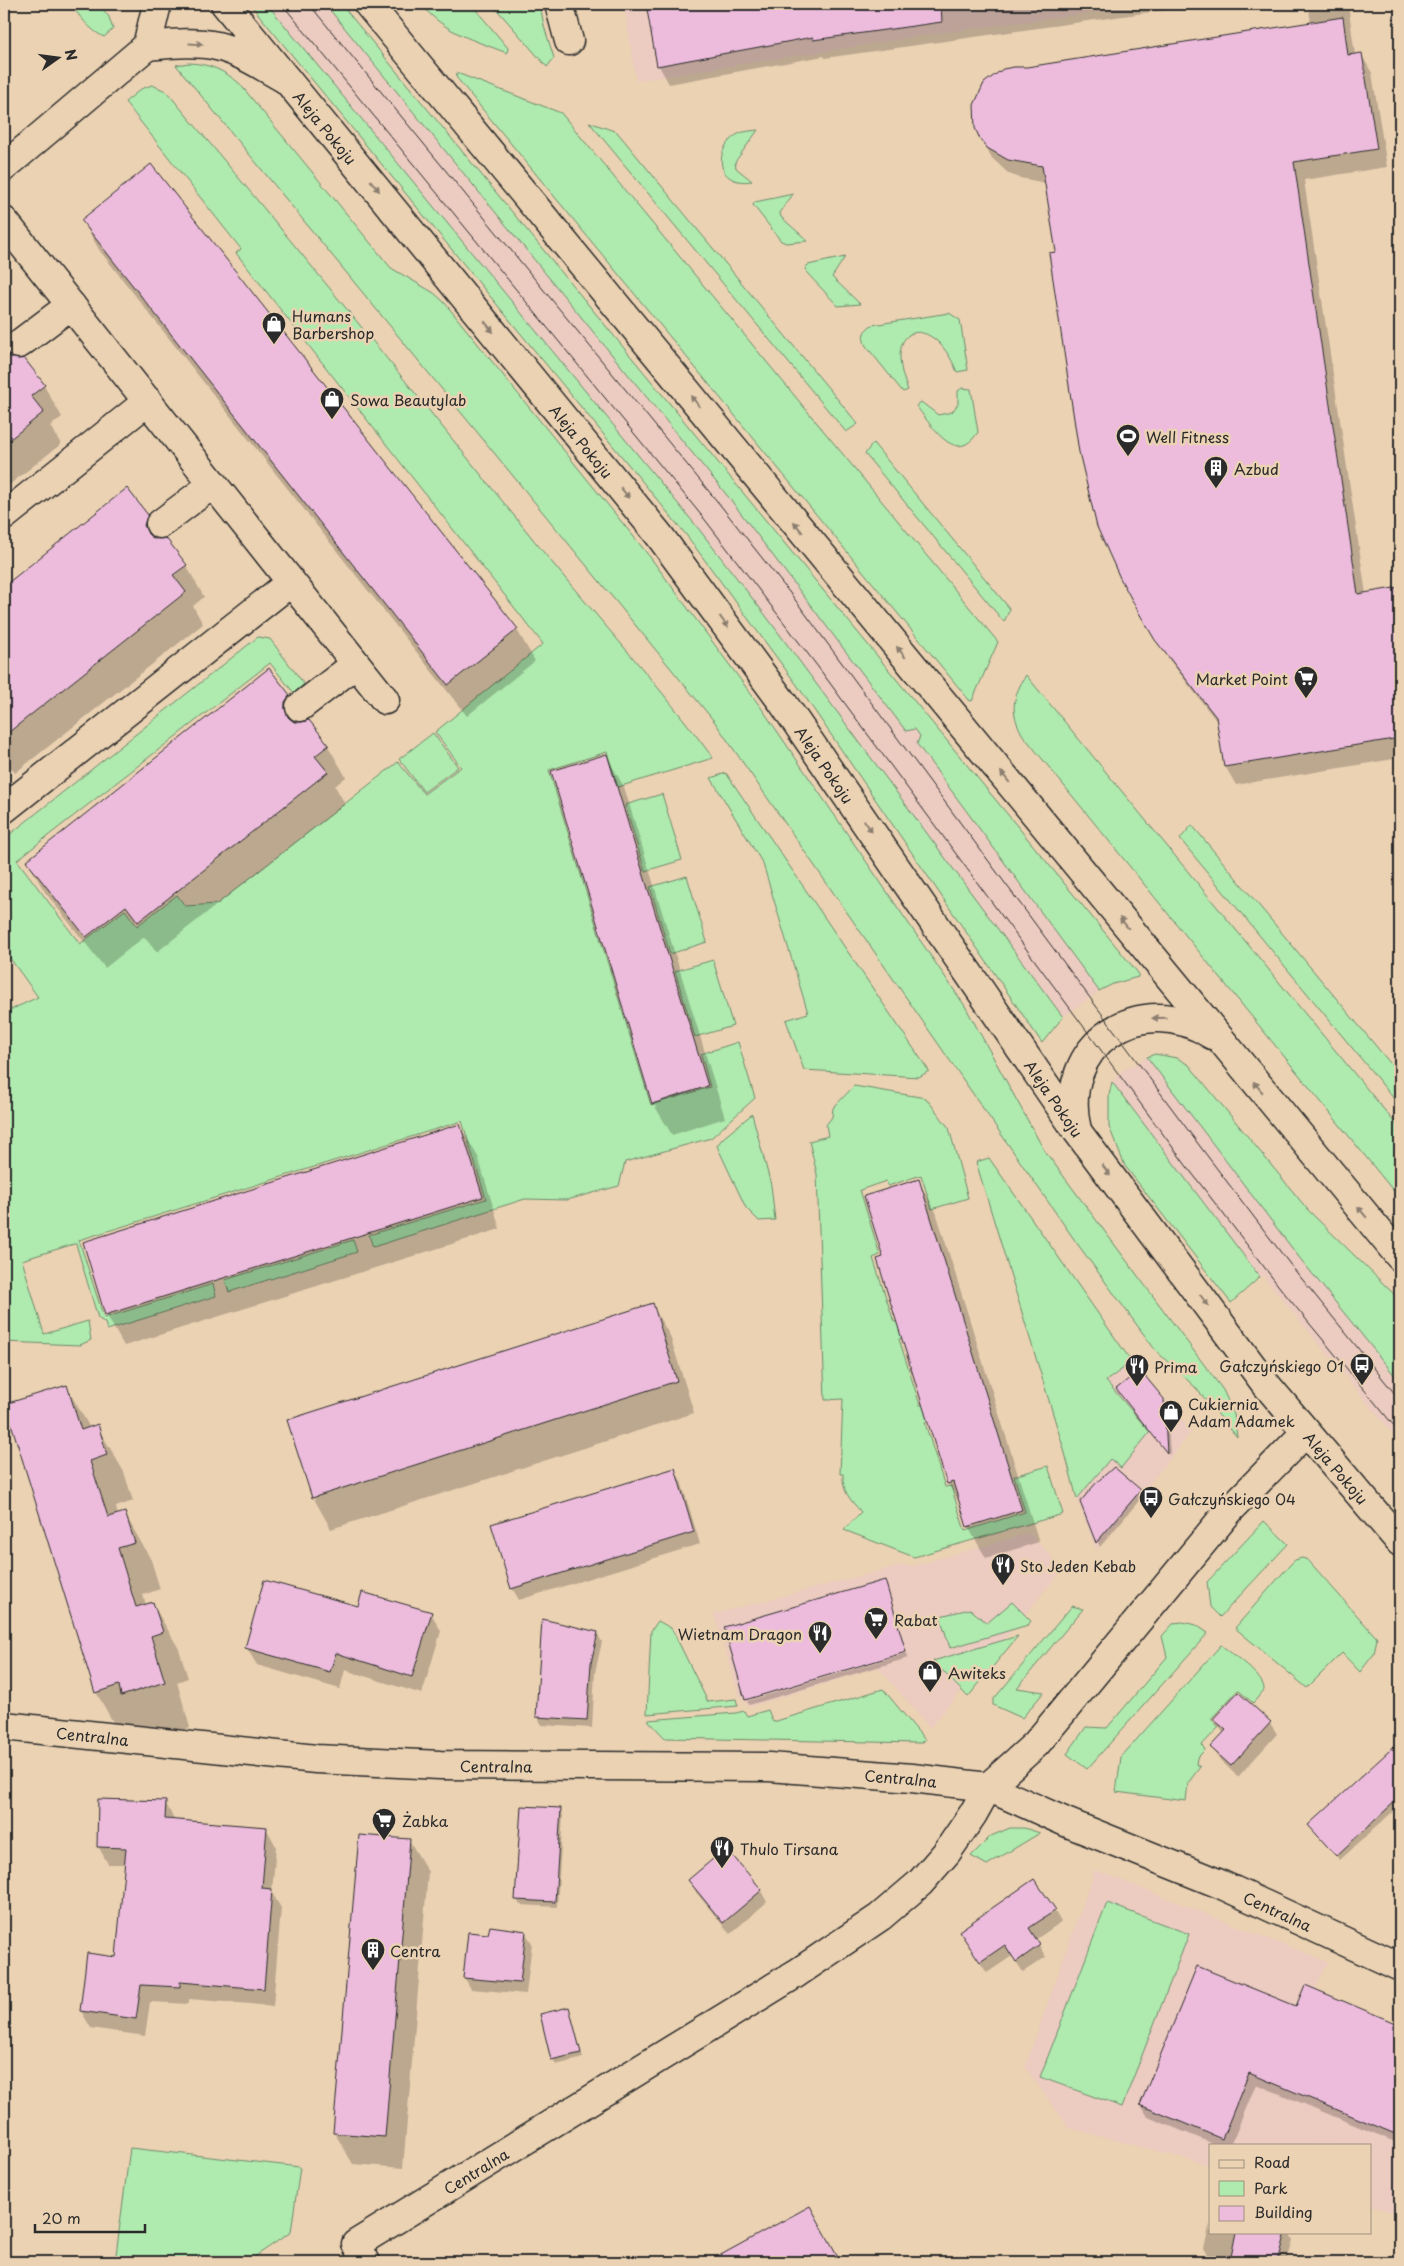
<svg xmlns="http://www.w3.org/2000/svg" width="1404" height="2266" viewBox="0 0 1404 2266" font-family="'Playpen Sans',sans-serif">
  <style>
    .built { fill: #eccbc0 }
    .green { fill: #afeaae; stroke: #6d8a6c }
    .shadow { fill: #0003 }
    .building { fill: #edbcdd; stroke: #2b2b2b }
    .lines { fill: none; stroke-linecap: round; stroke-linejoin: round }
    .minor-casing { stroke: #2b2b2b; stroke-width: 31 }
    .tertiary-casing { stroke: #2b2b2b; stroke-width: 31 }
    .secondary-casing { stroke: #2b2b2b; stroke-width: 31 }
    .minor { stroke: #ebd2b3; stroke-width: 28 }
    .tertiary { stroke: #ebd2b3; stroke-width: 28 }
    .secondary { stroke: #ebd2b3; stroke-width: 28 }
    .tram { stroke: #2b2b2b; stroke-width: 1 }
    .oneway { fill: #8b7e6f }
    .labels { text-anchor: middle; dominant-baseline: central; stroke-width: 5; stroke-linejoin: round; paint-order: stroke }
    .street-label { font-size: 15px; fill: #2b2b2b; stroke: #ebd2b3 }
    .poi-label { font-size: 15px; fill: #2b2b2b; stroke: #ebd2b3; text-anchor: start }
  </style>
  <rect width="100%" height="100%" fill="#ebd2b3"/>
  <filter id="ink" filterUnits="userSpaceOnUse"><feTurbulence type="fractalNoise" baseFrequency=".02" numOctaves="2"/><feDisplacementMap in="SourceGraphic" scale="10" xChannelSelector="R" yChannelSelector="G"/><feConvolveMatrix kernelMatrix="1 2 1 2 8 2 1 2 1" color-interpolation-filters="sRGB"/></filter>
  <g filter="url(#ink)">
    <path class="built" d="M267 4H325L730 499 906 730 915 729 920 736 917 745 1099 991 1063 1017 766 616 698 528Z
      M624 4H1157L940 33 636 81Z
      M1147 1057 1400 1378V1443L1263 1276 1260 1277 1112 1082 1122 1071Z
      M1132 1362 1192 1431 1096 1550 1077 1499 1110 1459 1121 1468 1106 1380Z
      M1029 1533 1063 1569 930 1728 878 1667 749 1707 739 1694 714 1614 902 1565 914 1566Z
      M1095 1870 1328 1962 1315 1989 1400 2025V2214L1370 2206V2145H1210V2165L1069 2128 1025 2067Z"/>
    <path class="green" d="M70 4H99L109 17 113 29 104 37C89 30 80 16 70 4Z
      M250 4H267L698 528 766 616 1063 1017 1042 1043 797 685 687 536Z
      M325 4H341L1138 973V977L1113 984 1099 991 917 744 920 736 915 729 906 731 730 499Z
      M421 4H471L508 48 507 53C474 40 444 33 421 4Z
      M492 4H540L544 26 554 58 547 67Z
      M189 63C210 64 223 70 239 83L391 268 434 293 444 302 650 557 762 709 965 1006 1044 1150 1223 1390 1234 1414 1237 1437 1195 1387 1156 1351 1076 1242 714 721 176 65Z
      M457 73 561 113 998 642 972 701 969 700 456 77Z
      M152 85 166 91C295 244 420 399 545 554 601 622 661 687 713 758L618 787 607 752 549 770 651 1105 710 1087 701 1054 738 1042 755 1098 711 1138 625 1162 619 1186 567 1200 525 1199 373 1247 369 1235 486 1199 462 1121 79 1240 104 1318 213 1284 216 1296 107 1330 105 1323 98 1318 76 1244H74L22 1260 44 1334 88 1321 91 1340 80 1345 4 1342V1013L38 997 4 950V839L258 637 270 639 304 684 294 693 270 663 17 860 80 944 125 910 137 926 177 895 185 906 217 904 398 762 424 794 461 767 435 732 543 644 236 253 241 249 125 102 141 89Z
      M589 122 617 132 858 424 846 432Z
      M758 130 735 162 736 168 752 181C715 187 713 148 738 134 743 131 752 131 758 130Z
      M793 194 780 213 781 217 808 241 786 243 781 241 753 205 755 202Z
      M845 257 832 277 860 304 838 306 807 273 805 268 808 265Z
      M949 313 960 320 968 370 957 372C933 311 880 323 908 390L903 392 866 346C861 336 863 331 872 325Z
      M962 388 971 389 978 432C955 468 931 424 916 406L921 402 938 415 952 412 958 404V391Z
      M873 443 1010 609 1004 622 865 454Z
      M1026 675 1400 1129V1199L1022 734C1010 711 1012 698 1026 675Z
      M433 733 458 767 424 792 399 759Z
      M726 773 929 1071 919 1077 804 1070 786 1020 808 1013 763 864 711 778Z
      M662 794 682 860 645 871 625 805Z
      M1192 825 1400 1075V1106L1180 839Z
      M687 876 707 942 670 954 650 887Z
      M713 960 733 1026 695 1037 675 971Z
      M1155 1054 1177 1058 1189 1065 1308 1210 1400 1300V1382L1298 1256 1147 1057Z
      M1112 1082 1260 1277 1231 1303 1125 1166 1109 1127V1095Z
      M854 1086 926 1098 949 1128 968 1198 932 1209 921 1175 888 1186 886 1181 860 1190 880 1255 873 1258 894 1322 899 1321 905 1337 899 1339 920 1405 925 1404 930 1420 925 1423 945 1487 951 1486 965 1531 1025 1512 1014 1476 1048 1466 1063 1514 914 1557 844 1530 861 1512C850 1499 842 1492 843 1474H840L843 1399 825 1400 817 1174 809 1141 828 1136 826 1125 832 1117 833 1108Z
      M752 1114 771 1185 775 1220 759 1221 746 1208 717 1146 722 1139Z
      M989 1158 1132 1362 1106 1381 1150 1432 1121 1468 1110 1459 1077 1499 1065 1453 976 1162Z
      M353 1240 357 1252 229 1292 225 1280Z
      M1264 1521 1288 1544 1220 1617 1210 1607 1207 1582Z
      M1302 1558 1308 1560 1377 1638 1374 1654 1360 1672 1342 1653 1307 1688 1235 1628 1288 1567 1295 1560Z
      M1012 1602 1031 1621 1028 1625 950 1648 940 1616 970 1609 987 1623Z
      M1072 1606 1083 1609 1017 1688 1044 1692 1022 1718 993 1705V1700Z
      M658 1621 671 1628 674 1633 708 1702 736 1699 738 1706 647 1714 651 1631Z
      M1182 1622 1196 1625 1208 1633 1087 1769 1067 1754 1086 1727 1107 1728 1167 1657 1162 1636 1174 1623Z
      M1018 1636 968 1697 933 1661Z
      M1221 1645C1232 1654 1265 1676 1264 1690L1253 1703 1238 1690 1211 1719 1219 1727 1202 1745 1205 1750 1197 1758 1196 1764 1200 1767 1188 1783 1186 1801 1116 1792 1121 1757Z
      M883 1689 925 1740 920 1743 665 1738 648 1720 736 1713 744 1711 747 1716 768 1710 773 1722Z
      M1010 1828H1024L1040 1833 987 1865 971 1856 991 1836Z
      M1107 1903 1189 1934 1122 2107 1040 2077Z
      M130 2148 300 2167 291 2232 247 2262H115Z"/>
    <path class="shadow" d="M647 4H1208L825 58 824 56 669 84 659 66Z
      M1308 4H1348L1355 55 1361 54 1372 73 1387 167 1304 180 1366 594 1400 589V758L1236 785 1225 766 1218 723 1168 658 1151 632 1058 253 1046 183 1020 178 1009 174 992 158 981 139 1004 71 1311 23Z
      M151 166 517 630 535 661 467 716 100 251 82 220Z
      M4 334 19 360 44 386 62 417 50 426 61 444 4 489Z
      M126 490 147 516 160 539 186 565 204 597 193 606 203 624 15 773 4 758V587Z
      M289 696 305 723 328 746 346 777 335 786 345 804 157 952 144 937 105 968 45 892 27 861Z
      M606 755 624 787 725 1118 672 1135 653 1103Z
      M460 1126 478 1157 500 1229 124 1346 106 1314Z
      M918 1180 936 1212 1039 1542 986 1558 968 1527 962 1507 948 1484 885 1258Z
      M652 1305 670 1336 694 1413 331 1529 313 1497Z
      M66 1386 90 1428 97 1426 124 1472 133 1501 116 1507 118 1516 125 1514 151 1560 160 1589 143 1595 146 1605 152 1603 179 1649 188 1678 177 1682 190 1728 149 1741 122 1738 96 1692Z
      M1118 1390 1163 1400 1167 1406 1170 1455Z
      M674 1469 681 1481 700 1544 519 1600 512 1588Z
      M1140 1490 1143 1496 1100 1547 1081 1502Z
      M884 1581 906 1651 746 1699Z
      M359 1608 431 1613 441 1631 422 1694 345 1670 340 1689 257 1665 246 1647Z
      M597 1633 602 1642 595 1672 592 1728 542 1725 537 1716Z
      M907 1653 908 1658 749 1705 747 1701Z
      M1214 1719 1270 1723 1277 1734 1238 1777 1219 1759 1212 1748 1224 1734Z
      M1400 1743V1805L1340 1860 1310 1825Z
      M165 1802 175 1821 266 1828 276 1846 272 1893 281 1908 273 2006 189 1999V2004L150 2002 145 2036 91 2028 81 2011 117 1958 126 1864H108L98 1846Z
      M560 1809 563 1815 557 1907 520 1905 517 1900Z
      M409 1840 428 1872 403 2168 353 2164 334 2132Z
      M689 1880 761 1891 767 1902 730 1934 696 1892Z
      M1054 1910 1061 1922 1035 1940 1046 1957 1023 1972 1012 1956 987 1973 960 1932Z
      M525 1932 532 1943 526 1994 471 1989 464 1977 490 1936Z
      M1306 1987 1400 2026V2144L1256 2084 1231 2145H1216L1148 2117 1141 2105 1297 2008Z
      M569 2009 583 2058 556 2065 553 2059Z
      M810 2207 841 2262H711Z
      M1210 2224V2232H1289L1293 2240 1287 2262H1220L1211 2260 1204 2248Z"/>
    <path class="building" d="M646 4H941L942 22 813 40V37L657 66Z
      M1343 17 1348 55 1362 53 1377 149 1294 162 1358 594 1400 587V738L1224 767 1216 717 1155 640 1139 613 1120 578 1097 527 1079 452 1049 253 1056 252 1042 166 1008 160 987 148 980 139 975 128 974 105 984 83 1003 69 1014 67H1027Z
      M151 164 518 629 448 685 81 220Z
      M4 347 7 354 12 358H24L45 385 31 396 44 412 4 444Z
      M127 488 148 515 144 525 148 534 154 539 166 538 187 565 173 575 186 592 4 736V586Z
      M269 668 290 695 285 702V709L288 717 294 722H302L309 720 329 745 315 756 328 772 138 922 126 906 86 937 26 861Z
      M607 754 708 1086 652 1104 551 771Z
      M460 1124 483 1197 105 1315 83 1242Z
      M919 1179 1022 1510 967 1527 953 1482 947 1484 877 1259 883 1257 864 1196Z
      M653 1303 677 1381 312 1498 287 1420Z
      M1140 1370 1164 1399 1167 1453 1116 1389Z
      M67 1385 81 1430 98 1424 107 1455 90 1461 108 1517 125 1512 135 1543 118 1548 136 1607 153 1602 163 1632 151 1636 165 1682 121 1696 119 1685 95 1693 5 1404Z
      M1114 1467 1141 1490 1096 1543 1080 1502 1096 1483Z
      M675 1468 694 1532 511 1589 491 1524Z
      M264 1580 358 1606 362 1592 432 1612 412 1677 336 1653 330 1672 245 1648Z
      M885 1580 906 1652 745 1700 724 1627Z
      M542 1619 598 1632 591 1663 587 1720 536 1717Z
      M1238 1692 1271 1722 1231 1766 1210 1747 1226 1730 1213 1719Z
      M1400 1741V1797L1336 1856 1308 1825Z
      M98 1799 166 1801 165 1819 267 1827 262 1888 272 1889 264 1989 180 1982V1987L141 1985 136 2019 80 2011 87 1953 116 1957 126 1848 97 1847Z
      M521 1806 561 1808 555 1902 515 1900Z
      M359 1835 410 1839 385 2137 333 2133Z
      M726 1848 762 1890 723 1923 688 1880Z
      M1034 1879 1056 1910 1029 1928 1040 1945 1016 1962 1005 1945 980 1962 959 1931Z
      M490 1926 526 1931 520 1983 463 1978 468 1932 488 1934Z
      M1197 1966 1296 2006 1305 1985 1400 2025V2136L1249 2073 1222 2139 1140 2105Z
      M569 2007 581 2053 551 2060 540 2014Z
      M810 2206 841 2262H708Z
      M1236 2232H1286L1278 2262H1230Z"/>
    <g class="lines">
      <defs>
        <g id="minor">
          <path d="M559 4 569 41"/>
          <path d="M147 46C170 44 194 41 217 46 242 52 265 68 287 80"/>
          <path d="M4 167 147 46 157 4"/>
          <path d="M4 221 385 700"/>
          <path d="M19 344 71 305"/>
          <path d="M4 516 148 401"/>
          <path d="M160 524 213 484"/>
          <path d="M300 707 356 664"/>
          <path d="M4 809 291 582"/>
          <path id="s1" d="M366 2262 356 2244 797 1973 880 1917 920 1883 947 1852 973 1814 988 1787 1068 1823 1220 1884 1400 1967"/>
        </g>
        <g id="tertiary">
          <path id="s2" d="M4 1726 316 1759 440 1765 769 1767 912 1778 988 1787 1036 1744 1228 1512 1306 1432"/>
        </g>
        <g id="secondary">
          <path id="s3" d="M225 4 659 535 783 703 1077 1131 1264 1382 1400 1542"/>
          <path d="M368 4 1400 1257"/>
          <path d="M1077 1130C1056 1045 1140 988 1212 1035"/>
        </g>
      </defs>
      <use href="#minor" class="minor-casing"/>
      <use href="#tertiary" class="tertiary-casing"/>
      <use href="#secondary" class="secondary-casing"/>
      <use href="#minor" class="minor"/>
      <use href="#tertiary" class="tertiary"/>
      <use href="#secondary" class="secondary"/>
      <path class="tram" d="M282 4 706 521 818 667 1188 1168 1281 1289 1400 1433
        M309 4 721 506 793 597 1202 1149 1289 1263 1400 1400"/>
    </g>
    <defs><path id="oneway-solid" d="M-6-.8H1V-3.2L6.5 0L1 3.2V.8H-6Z" transform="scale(1.25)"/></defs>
    <g class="oneway">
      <use href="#oneway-solid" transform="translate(196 44) rotate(3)"/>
      <use href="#oneway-solid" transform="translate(375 186) rotate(51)"/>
      <use href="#oneway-solid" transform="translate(489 327) rotate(51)"/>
      <use href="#oneway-solid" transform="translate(695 401) rotate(-129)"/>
      <use href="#oneway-solid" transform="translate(625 493) rotate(51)"/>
      <use href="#oneway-solid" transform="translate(798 527) rotate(-129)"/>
      <use href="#oneway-solid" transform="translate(724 622) rotate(54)"/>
      <use href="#oneway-solid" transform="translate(901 652) rotate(-129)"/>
      <use href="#oneway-solid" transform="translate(1005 777) rotate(-129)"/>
      <use href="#oneway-solid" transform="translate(868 826) rotate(56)"/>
      <use href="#oneway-solid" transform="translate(1124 923) rotate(-129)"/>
      <use href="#oneway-solid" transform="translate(1159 1018) rotate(179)"/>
      <use href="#oneway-solid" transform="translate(1258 1087) rotate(-130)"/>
      <use href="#oneway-solid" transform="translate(1106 1170) rotate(53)"/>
      <use href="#oneway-solid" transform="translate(1362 1212) rotate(-130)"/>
      <use href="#oneway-solid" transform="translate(1204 1300) rotate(53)"/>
    </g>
  </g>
  <defs>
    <symbol id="shop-pin" viewBox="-11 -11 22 30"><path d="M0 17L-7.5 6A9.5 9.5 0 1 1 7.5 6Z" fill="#2b2b2b" stroke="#ebd2b3"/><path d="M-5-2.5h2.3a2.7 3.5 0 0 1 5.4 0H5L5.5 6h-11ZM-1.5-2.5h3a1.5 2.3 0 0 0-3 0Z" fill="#fff"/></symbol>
    <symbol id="stadium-pin" viewBox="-11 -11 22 30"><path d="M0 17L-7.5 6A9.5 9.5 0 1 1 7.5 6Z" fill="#2b2b2b" stroke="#ebd2b3"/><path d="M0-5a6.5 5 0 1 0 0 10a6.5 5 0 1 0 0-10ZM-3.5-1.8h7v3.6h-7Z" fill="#fff"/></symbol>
    <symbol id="building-pin" viewBox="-11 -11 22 30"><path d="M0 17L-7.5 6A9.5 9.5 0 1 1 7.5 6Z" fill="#2b2b2b" stroke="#ebd2b3"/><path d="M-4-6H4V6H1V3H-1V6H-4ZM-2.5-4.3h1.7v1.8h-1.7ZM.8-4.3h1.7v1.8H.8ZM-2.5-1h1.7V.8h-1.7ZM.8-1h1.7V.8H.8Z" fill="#fff"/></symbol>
    <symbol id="supermarket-pin" viewBox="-11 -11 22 30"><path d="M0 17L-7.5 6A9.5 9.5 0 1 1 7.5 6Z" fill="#2b2b2b" stroke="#ebd2b3"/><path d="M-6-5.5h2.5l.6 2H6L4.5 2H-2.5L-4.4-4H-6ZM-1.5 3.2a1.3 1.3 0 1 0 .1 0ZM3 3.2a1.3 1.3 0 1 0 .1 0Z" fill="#fff"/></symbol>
    <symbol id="bus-pin" viewBox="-11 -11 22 30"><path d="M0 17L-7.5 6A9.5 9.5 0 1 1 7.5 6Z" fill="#2b2b2b" stroke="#ebd2b3"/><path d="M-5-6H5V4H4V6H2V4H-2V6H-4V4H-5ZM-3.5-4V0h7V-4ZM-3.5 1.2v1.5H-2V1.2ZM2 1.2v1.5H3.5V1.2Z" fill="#fff"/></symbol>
    <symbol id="restaurant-pin" viewBox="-11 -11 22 30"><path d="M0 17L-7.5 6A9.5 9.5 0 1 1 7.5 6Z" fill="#2b2b2b" stroke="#ebd2b3"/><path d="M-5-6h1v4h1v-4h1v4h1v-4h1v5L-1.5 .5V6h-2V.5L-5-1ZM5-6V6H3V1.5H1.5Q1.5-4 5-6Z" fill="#fff"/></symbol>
  </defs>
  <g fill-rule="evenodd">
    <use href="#shop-pin" x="260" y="310" width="28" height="38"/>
    <use href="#shop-pin" x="318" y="385" width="28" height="38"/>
    <use href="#stadium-pin" x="1114" y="422" width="28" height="38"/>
    <use href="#building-pin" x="1202" y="454" width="28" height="38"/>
    <use href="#supermarket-pin" x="1292" y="664" width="28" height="38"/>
    <use href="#bus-pin" x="1348" y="1351" width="28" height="38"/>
    <use href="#restaurant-pin" x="1123" y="1352" width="28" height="38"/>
    <use href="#shop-pin" x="1157" y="1398" width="28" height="38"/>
    <use href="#bus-pin" x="1137" y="1484" width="28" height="38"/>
    <use href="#restaurant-pin" x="989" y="1551" width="28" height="38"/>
    <use href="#supermarket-pin" x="862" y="1605" width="28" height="38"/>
    <use href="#restaurant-pin" x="806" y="1619" width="28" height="38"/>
    <use href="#shop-pin" x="916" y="1658" width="28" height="38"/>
    <use href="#supermarket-pin" x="370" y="1806" width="28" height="38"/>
    <use href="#restaurant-pin" x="708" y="1834" width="28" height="38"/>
    <use href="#building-pin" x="359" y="1936" width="28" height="38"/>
  </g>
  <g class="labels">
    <g class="street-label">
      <text stroke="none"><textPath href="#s3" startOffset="159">Aleja Pokoju</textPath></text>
      <text stroke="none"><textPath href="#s3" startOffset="564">Aleja Pokoju</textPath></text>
      <text stroke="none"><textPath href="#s3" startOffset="969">Aleja Pokoju</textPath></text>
      <text stroke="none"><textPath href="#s3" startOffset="1374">Aleja Pokoju</textPath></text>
      <text stroke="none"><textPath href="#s3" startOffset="1839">Aleja Pokoju</textPath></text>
      <text stroke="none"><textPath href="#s2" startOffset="89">Centralna</textPath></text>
      <text stroke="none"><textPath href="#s2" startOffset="494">Centralna</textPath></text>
      <text stroke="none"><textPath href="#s2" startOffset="899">Centralna</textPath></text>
      <text stroke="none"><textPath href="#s1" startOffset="1124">Centralna</textPath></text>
      <text stroke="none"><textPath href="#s1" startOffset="161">Centralna</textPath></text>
    </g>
    <g class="poi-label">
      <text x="292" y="315">Humans<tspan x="292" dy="17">Barbershop</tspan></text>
      <text x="350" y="399">Sowa Beautylab</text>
      <text x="1146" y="436">Well Fitness</text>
      <text x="1234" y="468">Azbud</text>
      <text x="1288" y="678" text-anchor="end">Market Point</text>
      <text x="1344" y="1365" text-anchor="end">Gałczyńskiego 01</text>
      <text x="1154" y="1366">Prima</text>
      <text x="1188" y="1403">Cukiernia<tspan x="1188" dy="17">Adam Adamek</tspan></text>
      <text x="1168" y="1498">Gałczyńskiego 04</text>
      <text x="1020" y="1565">Sto Jeden Kebab</text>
      <text x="894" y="1619">Rabat</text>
      <text x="802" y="1633" text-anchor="end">Wietnam Dragon</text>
      <text x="948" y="1672">Awiteks</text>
      <text x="402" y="1820">Żabka</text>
      <text x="740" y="1848">Thulo Tirsana</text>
      <text x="390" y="1950">Centra</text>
    </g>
  </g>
  <rect width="1404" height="2266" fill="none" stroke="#ebd2b3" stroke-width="20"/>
  <rect x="10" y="10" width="1384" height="2246" fill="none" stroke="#2b2b2b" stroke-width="2" filter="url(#ink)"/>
  <rect x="1209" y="2144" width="162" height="90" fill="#ebd2b3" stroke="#9e8f7d"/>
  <rect x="1219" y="2160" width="25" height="8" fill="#ebd2b3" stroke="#9e8f7d"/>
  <text x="1254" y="2168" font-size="15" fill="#2b2b2b">Road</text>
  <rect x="1219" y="2181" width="25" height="15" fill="#afeaae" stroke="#9e8f7d"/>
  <text x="1254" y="2194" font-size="15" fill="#2b2b2b">Park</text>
  <rect x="1219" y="2206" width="25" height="15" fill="#edbcdd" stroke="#9e8f7d"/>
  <text x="1254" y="2218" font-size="15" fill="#2b2b2b">Building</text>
  <g transform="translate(58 58) rotate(76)" stroke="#ebd2b3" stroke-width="4" paint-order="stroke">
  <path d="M0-4L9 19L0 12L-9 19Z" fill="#2b2b2b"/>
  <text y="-8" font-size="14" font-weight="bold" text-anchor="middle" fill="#2b2b2b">N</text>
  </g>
  <path d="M35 2224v8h110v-8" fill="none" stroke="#2b2b2b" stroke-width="2.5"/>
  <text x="42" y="2224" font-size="15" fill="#2b2b2b" stroke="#ebd2b3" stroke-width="4" paint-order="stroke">20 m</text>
</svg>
